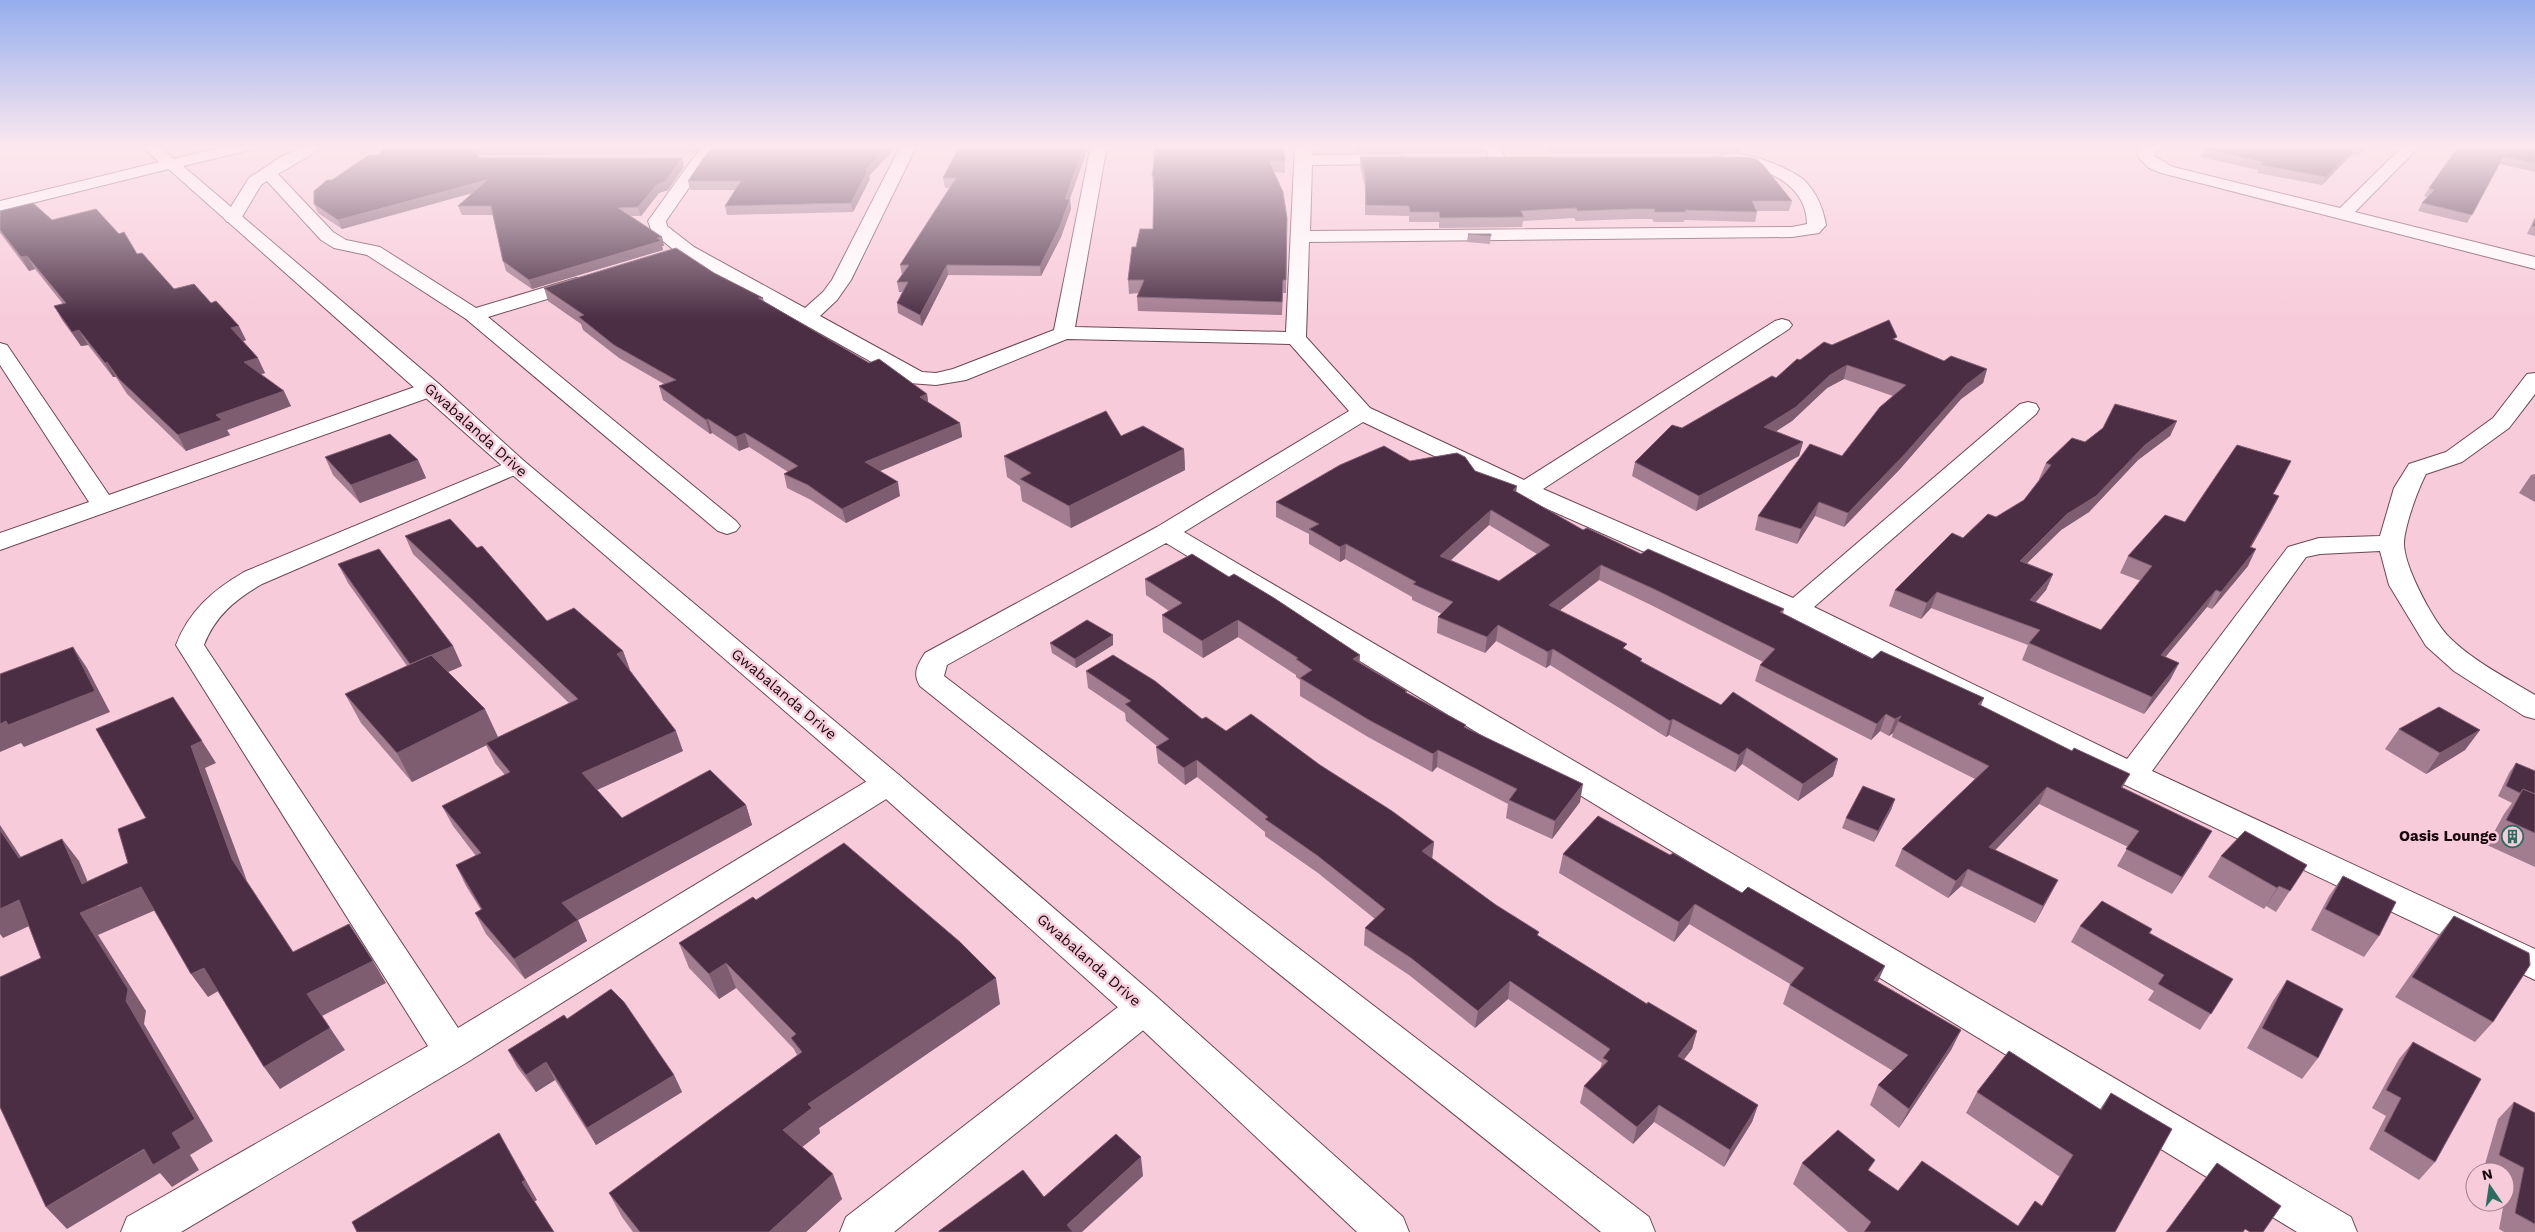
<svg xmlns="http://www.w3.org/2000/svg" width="2535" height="1232" viewBox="0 0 2535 1232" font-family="'Work Sans',sans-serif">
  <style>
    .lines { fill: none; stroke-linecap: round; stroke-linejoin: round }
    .street-casing { stroke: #6c4754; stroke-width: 2 }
    .secondary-casing { stroke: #6c4754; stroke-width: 2 }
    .street { fill: #fff; fill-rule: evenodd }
    .secondary { fill: #fff; fill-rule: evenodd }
    .wall { fill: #a27c8f; fill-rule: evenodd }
    .shaded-wall { fill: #7f5d71 }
    .building { fill: #4b2e44; stroke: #7f5d71; fill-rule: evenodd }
    .labels { text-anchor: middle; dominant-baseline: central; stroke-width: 5; stroke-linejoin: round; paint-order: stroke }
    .street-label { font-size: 15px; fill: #17080e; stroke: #f8cbda }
    .poi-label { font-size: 15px; font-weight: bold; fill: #17080e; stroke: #f8cbda; text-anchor: end }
  </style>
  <rect width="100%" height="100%" fill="#f8cbda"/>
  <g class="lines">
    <defs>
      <path id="street" d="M140 145H158L179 164 177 167 0 211V201L159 162Z
        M306 145H328L278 174 333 232 346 240 380 247 476 308 576 278H590L593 282 590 286 488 317 736 521 740 526 736 531 727 534 718 531 466 319 367 255 334 248 321 240 267 181 261 185 239 222H227L224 218 249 178 279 158Z
        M706 145H723L706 163 666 221 667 226 694 247 805 308 823 292 832 280 901 145H917L851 280 837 300 820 316 922 372 936 373 953 369 1054 330 1091 145H1107L1075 327 1286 332 1295 145H1311L1312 155 1398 154 1406 159 1398 164 1312 165 1310 231 1792 227 1807 224C1807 190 1775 171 1744 165 1735 164 1723 166 1718 159 1730 142 1792 169 1804 180 1817 193 1823 208 1826 225L1819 233 1792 237 1309 242 1306 337 1370 408 1524 480 1775 321 1782 319 1789 321 1792 325 1789 329 1543 489 1793 598 2020 404 2028 402 2036 404 2039 409 2036 414 1814 607 2127 759 2288 547 2319 538 2380 536 2394 488 2409 464 2446 452 2493 418 2527 374 2535 373V394L2509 428 2462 462 2426 474C2418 489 2405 525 2404 542 2403 565 2432 618 2447 635 2471 660 2505 677 2535 695V719L2524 716 2454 671 2426 646 2389 585 2380 551 2320 554 2306 557 2152 771 2535 949V980L2121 783 1786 615 1516 495 1363 422 1184 532 2351 1217 2357 1232H2297L1166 543 947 665 944 676 1649 1217 1655 1232H1601L920 686C912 673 918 664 925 653L1157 527 1349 411 1290 344 1067 339 966 380 936 385 909 383 680 255 652 232 648 221 694 157Z
        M1484 145H1500L1505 159 1503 162H1491Z
        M2145 145H2164L2154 156 2173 167 2340 208 2404 145H2421L2355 212 2535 257V269L2161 173 2149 168 2138 157V152Z
        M0 343 7 345 109 495 423 384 431 382 439 384 442 389 439 394 0 550V533L89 502 0 365Z
        M516 459 524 461 528 466 524 471 262 584C236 599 215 616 204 645L458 1028 877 775 888 772 899 775 904 783 899 791 466 1063 181 1232H121L127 1217 428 1046 176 645C189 611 213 590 244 572Z
        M1144 992 1157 997 1163 1008 1157 1019 894 1232H840L846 1217 1131 997Z"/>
      <path id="secondary" d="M231 145H261L259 148 183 166 439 384 524 461 899 775 1157 997 1403 1217 1409 1232H1357L1131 1019 877 791 508 471 163 164 165 161Z"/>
    </defs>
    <use href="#street" class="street-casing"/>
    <use href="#secondary" class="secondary-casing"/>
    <use href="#street" class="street"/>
    <use href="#secondary" class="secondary"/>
  </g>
  <path class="wall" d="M388 145H704L695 153 478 155 477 156 481 158 684 167 668 190 659 193 641 216H631L662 237 664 246H662L663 250 532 289 506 271 503 261 493 215H462L458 206 473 193 342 229 318 213 314 204 332 180 378 155Z
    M715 145H898L869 176 870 179 853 212 727 215 725 206 735 190H690L688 181Z
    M960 145H1089L1070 199 1071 209 1061 237 1041 276 948 275 922 326 898 313 897 303 902 292H899L897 282 902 275 900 265 950 188H945L943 178Z
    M1152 145H1283L1285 161V173L1274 172 1287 218 1286 293H1283L1282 315 1138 311 1137 297 1139 293 1129 294 1128 280 1136 247 1153 229 1154 188H1153L1152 176 1154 163V146H1152Z
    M1354 145H1482V153H1356Z
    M1546 145H1740V146L1739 153H1549Z
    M2204 145H2384L2381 149 2368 146 2356 156 2351 155 2322 185 2257 173 2258 170 2201 157 2204 149 2207 147 2203 146Z
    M2461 145H2535V172L2499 164 2467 223 2418 211 2422 203 2427 197 2424 196 2429 188Z
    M1360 157 1792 201 1789 211H1757V212L1755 222 1684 220V222H1654L1652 219H1631L1576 221 1574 218 1523 221 1522 227 1439 228V222H1409V216L1365 215V186L1360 167Z
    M0 211 52 220 137 254 174 289 211 303 246 340 242 341 265 373 260 374 291 406 227 430 230 435 186 451 127 394 116 377H113L88 345 81 346 62 320 54 306 63 304 35 269 29 271 0 233Z
    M2535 217V236L2527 234Z
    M1468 234H1491L1490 244 1467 242Z
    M714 273 763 298 764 302 869 363 927 394 928 402 960 423 962 437 880 471 900 496 846 523 811 500 787 488 784 474 788 472 749 447 739 451 712 433 710 434 663 400 659 386 664 384 619 358 583 330 581 324 548 301 544 288Z
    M1896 341 1944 361 1987 369 1983 383 1961 399 1900 469 1844 527 1815 516 1797 544 1755 530 1758 516 1842 456 1893 396 1844 379 1827 388 1792 421 1776 431 1803 442 1799 456 1696 511 1632 476 1635 462 1682 428 1776 378 1800 360 1832 345Z
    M2177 421 2170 436 2138 460 2089 512 2061 530 2027 563 2053 574 2046 590 2036 602 2101 630 2141 581 2120 573 2128 556 2291 461 2273 494 2279 496 2251 547 2248 566 2212 609 2207 607 2165 657 2179 663 2170 680 2144 714 2022 660 2028 645 1931 608 1921 619 1889 606 1895 590 1963 538 2024 500 2040 479H2039L2046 463 2085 442Z
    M1184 449 1185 470 1071 528 1022 501 1020 486 1007 477 1004 456Z
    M325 457 418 460 426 478 360 503 333 475Z
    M1410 461 1475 471 1516 492 1583 530 1641 554 1784 609 1783 614 1872 659 1984 698 1980 706 2122 788 2202 848 2172 894 2117 866 2128 847 2039 804 1995 850 2058 880 2035 923 1961 886 1948 898 1895 866 1902 849 1975 779 1892 737 1893 733 1889 736 1880 731 1871 740 1755 681 1760 665 1763 662 1651 605 1599 580 1559 611 1642 659 1641 661 1721 705 1838 759 1833 776 1798 801 1742 764 1735 772 1669 735 1666 737 1550 665 1546 668 1496 641 1485 653 1437 633 1438 617 1442 614 1412 600V597L1345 559 1340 562 1309 544V534L1276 517V502ZM1489 525 1537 554 1499 581 1451 560Z
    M2535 474V502L2519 493 2531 475Z
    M405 536 477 548 547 621 623 651 630 670 683 751 597 790 622 818 746 805 752 825 578 920 587 941 525 979 486 934 475 913 481 910 466 886 456 865 476 856 453 826 442 806 505 775 495 763 486 745 412 782 361 723 345 694 407 666 348 583 338 564 453 646 462 666 448 672 498 738 569 703 413 554Z
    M1145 579 1360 663 1407 693 1466 727 1580 802 1552 839 1506 818 1508 804 1437 767 1432 772 1368 737 1300 696V680L1296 677V675L1238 637 1203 658 1163 632 1162 615 1169 611 1146 595Z
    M1050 643 1113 645 1076 668 1052 653Z
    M1086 671 1202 719 1226 731 1320 765 1434 842 1432 859 1539 936 1647 1004 1697 1031 1692 1049 1683 1060 1758 1105 1752 1122 1724 1167 1654 1122 1633 1144 1580 1103 1584 1086 1600 1069 1602 1063 1508 999 1475 1028 1409 975 1364 945 1365 928 1375 919 1318 873 1265 836V832L1197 777 1185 785 1158 763 1156 747 1157 746 1126 721 1125 713 1088 688Z
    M2399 729 2480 730 2465 750 2426 774 2385 749Z
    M2516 763 2535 771V867L2487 845 2504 814 2512 803 2498 796 2509 773Z
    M1895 799 1891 810 1874 842 1842 828 1846 818Z
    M1598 816 1878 982 1961 1030 1951 1050 1899 1128 1870 1105 1878 1085 1893 1071 1783 1004 1790 984 1689 924 1674 942 1559 873 1563 854Z
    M2221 856 2307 865 2276 912 2266 906 2264 909 2208 877Z
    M2343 876 2379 936 2364 957 2311 930 2329 896Z
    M756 900 1000 1004 819 1128 820 1133 802 1147 842 1199 806 1232H633L622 1217 609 1193 797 1055 794 1049 736 988 719 999 689 968 679 943Z
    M2454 916 2493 1022 2475 1042 2395 997 2438 936Z
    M2080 926 2152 929 2150 933 2233 979 2200 1030 2148 1000 2154 991 2071 942Z
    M2287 980 2318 1058 2302 1079 2247 1048 2273 1001Z
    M567 1019 674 1075 682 1092 596 1145 555 1080 536 1092 517 1067 508 1050Z
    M2413 1042 2435 1162 2419 1180 2369 1149 2386 1116 2372 1108 2399 1059Z
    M1977 1092 2100 1109 2111 1093 2115 1232H1848L1793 1184 1802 1163 1870 1171 1898 1191 2018 1226 2042 1206 2060 1177 1966 1113Z
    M2514 1102 2535 1113V1232H2504L2499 1229 2504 1202H2505L2508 1185 2505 1183V1172L2483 1171 2498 1119Z"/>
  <path class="shaded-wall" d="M693 145H704L695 153Z
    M889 145H898L869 176 870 179 853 212 851 203 865 170Z
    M1085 145H1089L1066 209 1065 199Z
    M2364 145H2369L2356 156 2360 149Z
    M475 147 478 155 474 160 471 152Z
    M2355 147 2351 155 2322 185 2326 177Z
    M682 158 684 167 668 190 659 193 641 216 638 207 657 185Z
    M487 180 490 188 342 229 338 220Z
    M1070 199 1071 209 1061 237 1041 276 1040 266Z
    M662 237 664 246H662L663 250 532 289 529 280Z
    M27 256 35 269 29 271 21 257Z
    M947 265 948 275 922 326 920 315Z
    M239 326 246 340 238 343 231 328Z
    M79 330 88 345 81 346 72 332Z
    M258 358 265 373 251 377 244 362Z
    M107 362 116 377H113L105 363Z
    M1847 365 1844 379 1827 388 1792 421 1761 441 1764 427 1830 375Z
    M1987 369 1983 383 1961 399 1900 469 1844 527 1848 513 1966 385Z
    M284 391 291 406 227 430 230 435 186 451 178 435 216 415Z
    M927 394 929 408 920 397Z
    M708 419 712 433 710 434 706 420Z
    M2177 421 2170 436 2138 460 2089 512 2061 530 2013 577 2020 561 2067 514 2145 445Z
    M960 423 962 437 868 476 865 462Z
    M745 433 749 447 739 451 736 437Z
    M1803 442 1799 456 1696 511 1699 496Z
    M1184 449 1185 470 1071 528 1069 506Z
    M418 460 426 478 360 503 351 485Z
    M2291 461 2283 477 2264 510 2273 494Z
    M898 482 900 496 846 523 842 509Z
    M1517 486 1515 501 1513 490Z
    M2279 496 2271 512 2242 563 2250 547Z
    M1819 502 1815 516 1797 544 1801 529Z
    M1491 510 1489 525 1439 571 1440 556Z
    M1346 544 1345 559 1340 562V547Z
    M2256 549 2248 566 2212 609 2221 592Z
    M1601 565 1599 580 1546 621 1549 605Z
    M2053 574 2046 590 2023 616 2030 600Z
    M2216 590 2207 607 2153 672 2161 655Z
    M1937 592 1931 608 1921 619 1927 603Z
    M1238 620V637L1203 658 1202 641Z
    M1498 625 1496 641 1485 653 1487 637Z
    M1113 635V645L1076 668 1075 659Z
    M453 646 462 666 420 684 410 664Z
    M73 647 87 668 110 712 24 747 21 743 0 752V724Z
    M1553 649 1550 665 1546 668 1548 652Z
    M623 651 630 670 617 654Z
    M1360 655 1359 672 1353 659Z
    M2179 663 2170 680 2144 714 2152 697Z
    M1984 698 1977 714 1978 704Z
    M485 709 499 739 412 782 397 753Z
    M1886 714 1880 731 1871 740 1877 724Z
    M1901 716 1893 733 1889 736 1895 719Z
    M1673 719 1669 735 1666 737 1670 721Z
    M2480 730 2465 750 2426 774 2440 753Z
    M676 731 683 751 590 793 582 773Z
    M202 741 216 763 205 768 247 881 232 859 191 746Z
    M1747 748 1742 764 1735 772 1739 755Z
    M1438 750 1437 767 1432 772 1433 754Z
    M1838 759 1833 776 1798 801 1803 784Z
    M1197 760V777L1185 785 1184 768Z
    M2130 774 2121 790V787Z
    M1583 784 1580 802 1552 839 1555 821Z
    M2047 787 2039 804 1982 864 1989 847Z
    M1895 799 1891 810 1874 842 1878 831Z
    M746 805 752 825 578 920 587 941 525 979 514 959 562 903Z
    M0 825 36 880 19 858 0 830Z
    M2212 831 2202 848 2172 894 2182 877Z
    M62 839 79 861 98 906 141 887 158 909 98 935 146 1011 144 1024 213 1141 190 1155 199 1170 172 1187 160 1173 67 1229 46 1207 172 1133 126 1001 80 913 82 884Z
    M1434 842 1432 859 1422 851Z
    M1968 869 1961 886 1948 898 1956 881Z
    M2058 880 2049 897 2035 923 2043 906Z
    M2279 886 2266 906 2264 909 2277 888Z
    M19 900 38 922 3 938 0 934V909Z
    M1695 904 1689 924 1674 942 1679 922Z
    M373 961 386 983 322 1016 345 1050 280 1089 264 1067 307 994Z
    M726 963 736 988 719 999 709 974Z
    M1885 966 1876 986 1874 980Z
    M204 968 220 990 208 997 191 974Z
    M996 978 1000 1004 819 1128 820 1133 792 1155 783 1130 808 1104Z
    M1510 981 1508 999 1475 1028 1478 1011Z
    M1961 1030 1951 1050 1899 1128 1909 1109Z
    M1697 1031 1692 1049 1673 1074 1678 1056Z
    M546 1062 555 1080 536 1092 526 1075Z
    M674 1075 682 1092 596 1145 587 1128Z
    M1659 1105 1654 1122 1633 1144 1637 1127Z
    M1758 1105 1752 1122 1724 1167 1730 1150Z
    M499 1133 537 1200 534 1202 522 1182Z
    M1141 1157 1143 1176 1082 1232H1068L1067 1225Z
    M833 1174 842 1199 806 1232H769Z"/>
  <path class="building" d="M388 145H633L475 147 471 152 481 158H682L666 181 657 185 638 207 618 208 662 237 657 238 661 241 529 280 503 261 491 206H458L487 180 338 220 314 204V191L327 180H332L369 155H378Z
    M715 145H889L865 170H868L851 203 725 206 741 181H688L705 156Z
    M960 145H1085L1065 199H1070L1060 226 1040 266 947 265 920 315 897 303 908 282H897L909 265H900L956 178H943Z
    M1154 145H1283L1285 161H1269L1283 192 1287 218 1286 280H1283L1282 302 1137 297 1144 280H1128L1132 247H1136L1140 229H1153L1154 176H1152L1154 163Z
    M1549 145H1740V146H1549Z
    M2208 145H2364L2360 149 2355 147 2326 177 2261 165 2263 162 2204 149Z
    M2461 145H2535V163L2503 157 2472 215 2422 203 2434 190 2429 188 2453 154Z
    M1360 157H1749L1758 160 1764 166 1792 201H1752L1757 212 1685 210 1686 212H1655L1654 209H1633L1578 211 1576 208 1521 211 1524 217 1440 218 1439 212H1410L1409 206 1366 205 1365 176Z
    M33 203 52 220 96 209 119 234 124 232 137 254 142 253 174 289 194 284 211 303 216 301 239 326 231 328 258 358 244 362 284 391 216 415 222 420 178 435 119 379 107 362 105 363 79 330 72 332 54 306 66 303 27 256 21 257 0 230V211Z
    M2535 219V227L2532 226Z
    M1468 234H1491V236Z
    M676 248 714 273 763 298H758L869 363 879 359 927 394 920 397 960 423 865 462 898 482 842 509 808 485 784 474 798 466 745 433 736 437 708 419 706 420 659 386 676 380 614 345 579 317 584 315 544 288Z
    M1889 320 1897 337 1893 339 1944 361 1951 356 1987 369 1966 385 1904 455 1848 513 1819 502 1801 529 1758 516 1810 444 1842 456 1880 407 1906 385 1847 365 1830 375 1796 407 1764 427 1803 442 1699 496 1635 462 1672 425 1682 428 1772 376 1776 378 1797 359 1800 360 1824 342 1832 345Z
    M2115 404 2177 421 2145 445 2096 496 2067 514 2020 561 2053 574 2030 600 2101 630 2152 566 2128 556 2165 515 2185 522 2237 445 2291 461 2273 494 2279 496 2250 547 2256 549 2221 592 2216 590 2161 655 2179 663 2152 697 2029 643 2040 630 1937 592 1927 603 1895 590 1952 533 1963 538 1988 514 1996 517 2024 500 2051 465 2046 463 2072 438 2085 442 2103 428Z
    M1106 411 1121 436 1143 426 1184 449 1069 506 1020 479 1031 473 1004 456Z
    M390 434 418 460 351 485 325 457Z
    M1384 446 1410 461 1457 453 1465 457 1475 471 1517 486 1513 490 1583 530 1587 528 1641 554 1648 549 1784 609 1780 612 1872 659 1881 651 1984 698 1978 704 2072 751 2074 748 2130 774 2121 787 2212 831 2182 877 2126 849 2139 831 2047 787 1989 847 2058 880 2043 906 1968 869 1956 881 1902 849 1989 766 1898 721 1901 716 1895 719 1886 714 1877 724 1760 665 1775 649 1654 589 1601 565 1549 605 1627 644 1623 648 1642 659 1640 661 1721 705 1733 692 1838 759 1803 784 1747 748 1739 755 1673 719 1670 721 1553 649 1548 652 1498 625 1487 637 1438 617 1453 602 1413 584 1416 582 1346 544 1340 547 1309 529 1319 524 1276 502 1340 465ZM1491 510 1550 545 1499 581 1440 556Z
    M450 519 477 548 482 546 547 621 574 608 623 651 617 654 676 731 582 773 622 818 710 770 746 805 562 903 578 920 514 959 475 913 482 909 456 865 481 853 442 806 510 772 486 743 578 699 405 536Z
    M379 549 453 646 410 664 338 564Z
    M1192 554 1229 577 1234 574 1274 598 1360 655 1353 659 1407 691 1405 692 1466 725 1464 727 1583 784 1555 821 1509 800 1517 789 1438 750 1433 754 1369 720 1300 678 1312 670 1296 659 1298 658 1238 620 1202 641 1162 615 1182 603 1145 579Z
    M1087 620 1113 635 1075 659 1050 643Z
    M73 647 95 691 8 725 6 721 0 724V674Z
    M431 655 485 709 397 753 345 694Z
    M1113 655 1155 681 1202 719 1206 717 1226 731 1251 714 1320 765 1392 811 1434 842 1422 851 1496 905 1539 932 1537 935 1647 1004 1648 1002 1697 1031 1678 1056 1758 1105 1730 1150 1659 1105 1637 1127 1584 1086 1608 1061 1603 1058 1610 1049 1510 981 1478 1011 1411 958 1365 928 1385 909 1318 856 1265 819 1268 817 1197 760 1184 768 1156 747 1169 739 1125 704 1131 701 1086 671Z
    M173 697 202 741 191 746 232 859 293 952 349 924 373 961 307 994 330 1028 264 1067 204 968 191 974 141 887 80 913 128 989 126 1001 195 1119 172 1133 181 1148 153 1165 144 1149 46 1207 0 1107V977L41 958 19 900 0 909V830L19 858 62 839 82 884 128 863 118 829 146 818 96 729Z
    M2439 707 2480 730 2440 753 2399 729Z
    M2516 763 2535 771V794L2523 789 2520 793 2506 786Z
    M1863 786 1895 799 1878 831 1846 818Z
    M2523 789 2535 794V833L2506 820Z
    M1598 816 1670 855 1673 853 1742 893 1748 887 1885 966 1874 980 1961 1030 1909 1109 1878 1085 1908 1055 1790 985 1804 968 1695 904 1679 922 1563 854Z
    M2245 831 2307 865 2290 891 2279 886 2277 888 2221 856Z
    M844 843 960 942 996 978 808 1104 812 1108 783 1130 833 1174 769 1232H640L609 1193 802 1052 791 1038 796 1034 726 963 709 974 679 943 753 897 756 900Z
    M2343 876 2396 902 2379 936 2325 909Z
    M2102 901 2152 929 2149 933 2233 979 2211 1014 2158 984 2164 975 2080 926Z
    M2454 916 2529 953 2530 965 2493 1022 2412 977Z
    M2287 980 2343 1009 2318 1058 2262 1028Z
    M611 989 624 1002 674 1075 587 1128 546 1062 526 1075 508 1050 564 1015 567 1019Z
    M2413 1042 2481 1079 2435 1162 2384 1131 2401 1098 2386 1090Z
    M2009 1051 2101 1110 2111 1093 2172 1129 2115 1232H1864L1871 1222 1802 1163 1838 1130 1875 1160 1868 1170 1898 1191 1922 1161 2018 1226 2035 1201 2042 1206 2073 1155 1977 1092Z
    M2514 1102 2535 1113V1224L2515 1213 2524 1168 2499 1155Z
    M499 1133 525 1180 522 1182 554 1232H357L352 1222Z
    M1116 1134 1141 1157 1067 1225 1073 1232H939V1231L1023 1170 1044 1197Z
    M2217 1163 2281 1206 2263 1232H2250L2245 1229 2243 1232H2166Z"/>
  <linearGradient id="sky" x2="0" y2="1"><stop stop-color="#96aeed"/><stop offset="0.46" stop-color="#fce8ee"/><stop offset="1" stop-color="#fce8ee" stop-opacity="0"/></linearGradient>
  <rect width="2535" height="318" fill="url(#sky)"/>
  <defs>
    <symbol id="building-ring" viewBox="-11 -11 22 22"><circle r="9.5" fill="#f8cbda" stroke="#2b6e5f" stroke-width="1.5"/><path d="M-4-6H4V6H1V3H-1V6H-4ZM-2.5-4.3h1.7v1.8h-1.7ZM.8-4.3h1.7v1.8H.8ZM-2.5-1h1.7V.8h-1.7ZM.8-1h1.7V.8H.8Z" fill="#2b6e5f"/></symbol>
  </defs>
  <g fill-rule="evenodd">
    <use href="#building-ring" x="2500" y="824" width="25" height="25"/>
  </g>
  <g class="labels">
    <g class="street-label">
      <text transform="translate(476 430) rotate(42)">Gwabalanda Drive</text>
      <text transform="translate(784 694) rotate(40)">Gwabalanda Drive</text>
      <text transform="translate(1089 960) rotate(41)">Gwabalanda Drive</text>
    </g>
    <g class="poi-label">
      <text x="2497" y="836">Oasis Lounge</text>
    </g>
  </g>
  <g transform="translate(2490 1187) rotate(347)"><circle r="24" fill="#f8cbda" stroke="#9e7d88"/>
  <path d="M0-4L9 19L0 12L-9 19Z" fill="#2b6e5f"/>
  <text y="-8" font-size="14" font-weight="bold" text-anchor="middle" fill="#17080e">N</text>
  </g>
</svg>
